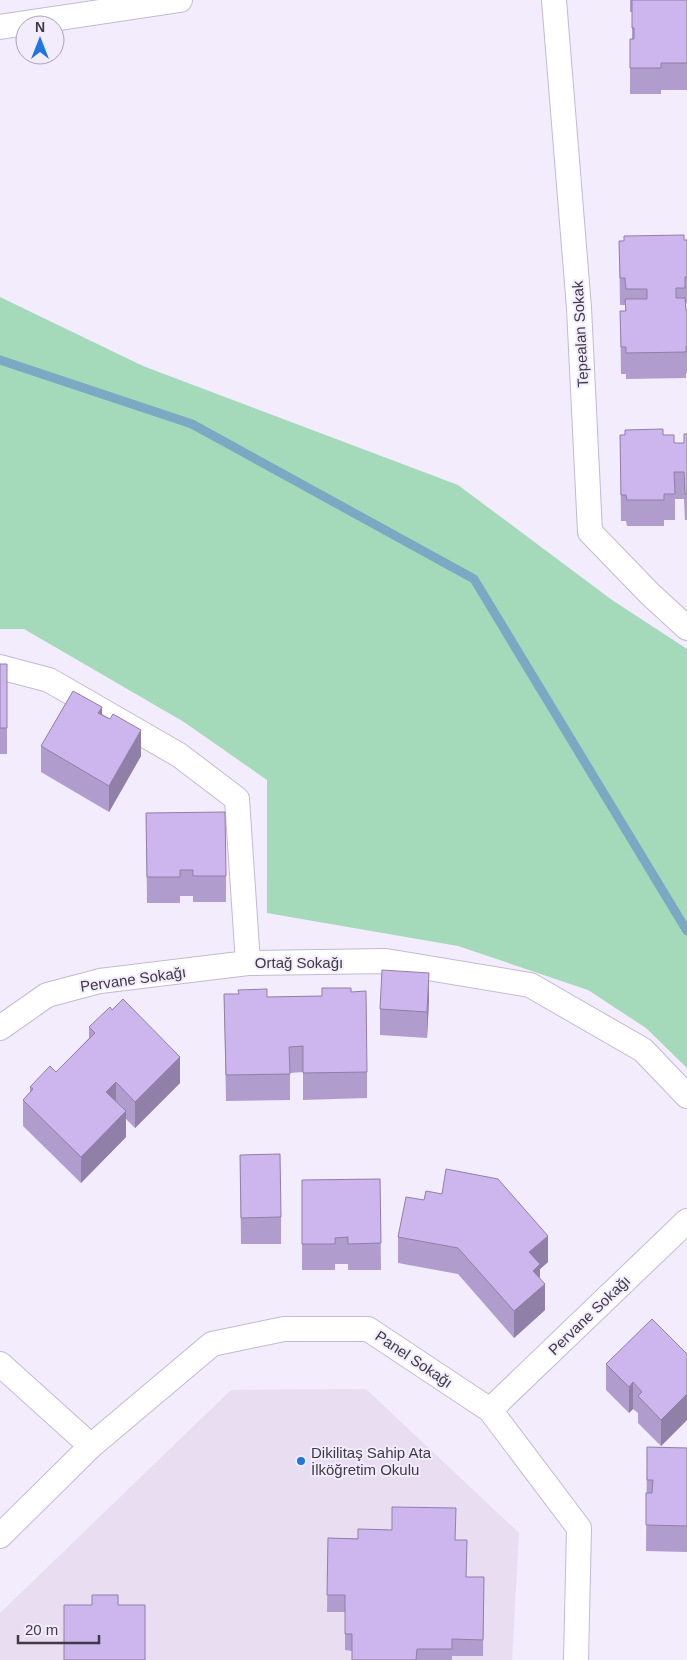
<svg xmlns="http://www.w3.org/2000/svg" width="687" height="1660" viewBox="0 0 687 1660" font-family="Arial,sans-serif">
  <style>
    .education { fill: #e8ddf1 }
    .green { fill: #a4d9ba }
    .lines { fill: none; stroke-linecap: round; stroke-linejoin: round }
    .stream { stroke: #7ba8c2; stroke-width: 9 }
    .street-casing { stroke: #c4b9d3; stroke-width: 26 }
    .street { stroke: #fff; stroke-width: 24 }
    .wall { fill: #b09dcd }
    .shaded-wall { fill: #907fa7 }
    .building { fill: #cdb6ee; stroke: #907fa7 }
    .poi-dot { fill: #1f76e0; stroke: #f2ecfc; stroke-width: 2 }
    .labels { text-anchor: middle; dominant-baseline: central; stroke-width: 4; stroke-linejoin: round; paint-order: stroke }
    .street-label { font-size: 15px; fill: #3f3a45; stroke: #f2ecfc }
    .poi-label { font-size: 15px; fill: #3f3a45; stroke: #f2ecfc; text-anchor: start }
  </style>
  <rect width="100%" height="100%" fill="#f2ecfc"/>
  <path class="education" d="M366 1389 519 1533 512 1660H0V1613L231 1390Z"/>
  <path class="green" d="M0 297 143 366 458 485 612 600 687 649V1068L646 1028 588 990 458 946 267 913V780L184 722 24 629H0Z"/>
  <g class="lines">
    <path class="stream" d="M0 360 192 424 474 579 687 931"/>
    <defs>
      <path id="street" d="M554 0 579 308 590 532 650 594 687 628
        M0 27 180 0
        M0 667 49 680 179 755 237 799 248 963
        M0 1028 47 995 100 981 248 963 386 961 530 985 643 1050 687 1096
        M0 1364 91 1446
        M490 1410 687 1221
        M0 1536 91 1446 212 1344 284 1329H368L490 1410 579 1528 576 1660"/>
    </defs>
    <use href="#street" class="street-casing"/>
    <use href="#street" class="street"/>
  </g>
  <path class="wall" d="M630 0H687V90H661V94H630V39H632V12H630Z
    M687 240V303H685L686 310H687V373H686V378L626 379V374H621L620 311H625V305H620L619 241Z
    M687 434V520H685L684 499H675V520H664V526H627L626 521H621L620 435H663L674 443H684Z
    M0 664H7V754H0Z
    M102 714 110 719 141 756 109 812 41 772V746Z
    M146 813 226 876V902H193V896H180V903H147Z
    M351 992 367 1072V1098L303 1100V1072L290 1073V1100L226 1101 224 994 267 997 322 996Z
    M429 1000 427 1038 380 1035V1009Z
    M89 1027 180 1083 135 1128 126 1119V1137L81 1183 23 1126V1100L30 1092V1087L56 1072 89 1038Z
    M240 1155 281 1217V1244H241Z
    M380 1179 381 1270H348V1264H335V1270H302V1180Z
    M398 1237 548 1262 540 1269V1278L545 1310 514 1338 458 1274 398 1263Z
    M687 1354V1420L661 1446 638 1423V1413L633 1409 629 1413 606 1390V1364Z
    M647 1447 687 1448V1552L646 1551Z
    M328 1538 456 1540 466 1577H484L483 1656H452V1660H352V1651L345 1650V1612H327Z"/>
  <path class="shaded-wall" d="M102 707V733L98 713Z
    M141 730V756L109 812V786Z
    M429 973V1000L427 1038V1012Z
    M180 1057V1083L135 1128V1102Z
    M116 1082V1109L106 1092Z
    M126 1111V1137L81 1183V1157Z
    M548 1236V1262L540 1269V1289L545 1284V1310L514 1338V1311L529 1252Z
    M633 1382V1409L629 1413V1387Z
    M687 1394V1420L661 1446V1420Z"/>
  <path class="building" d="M632 0H687V63H661V68H630V39H634V28H632Z
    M684 235V240H687V277H685V288H676V298H685L686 310H687V346H686V352L626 353V347H621L620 311H626L625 299H647V289H626L625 278H620L619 241H624V236Z
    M663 429V435H674V443H684V434H687V494H685L684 472H674L675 494H664V500H627L626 495H621L620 435H625V430Z
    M0 664H7V728H0Z
    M73 691 102 707 98 713 110 719 113 714 141 730 109 786 41 746Z
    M225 812 226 876H193V870H180V877H147L146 813Z
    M382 970 429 973 427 1012 380 1009Z
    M322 988H351V992L366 991 367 1072 303 1073V1046L289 1047 290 1074 226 1075 224 994H239L238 990 267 989V997L322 996Z
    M123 999 180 1057 135 1102 116 1082 106 1092 126 1111 81 1157 23 1100 33 1089 30 1087 50 1066 56 1072 95 1033 89 1027 110 1007 112 1010Z
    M280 1154 281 1217 241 1218 240 1155Z
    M446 1169 498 1179 548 1236 529 1252 540 1264 533 1271 545 1284 514 1311 458 1248 398 1237 406 1197 424 1200 426 1191 442 1194Z
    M380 1179 381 1243 348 1244V1237L335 1238V1244H302V1180Z
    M652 1319 687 1354V1394L661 1420 638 1396 642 1392 633 1382 629 1387 606 1364Z
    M647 1447 687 1448V1526L646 1525V1493H652L653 1480H647Z
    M392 1507 456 1508 455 1540H467L466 1577H484L483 1640 452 1639V1649H417L416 1660H352V1634H345V1595H327L328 1538 358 1539V1529L392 1530Z
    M92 1595H118V1605H145V1660H64V1605H92Z"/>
  <circle class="poi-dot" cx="301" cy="1461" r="5"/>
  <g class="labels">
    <g class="street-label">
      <text transform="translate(580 334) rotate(-93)">Tepealan Sokak</text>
      <text x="299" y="962">Ortağ Sokağı</text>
      <text transform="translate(133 979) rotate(-8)">Pervane Sokağı</text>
      <text transform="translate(589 1315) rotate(-44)">Pervane Sokağı</text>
      <text transform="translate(414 1359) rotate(34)">Panel Sokağı</text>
    </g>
    <g class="poi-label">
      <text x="311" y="1452">Dikilitaş Sahip Ata<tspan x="311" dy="17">İlköğretim Okulu</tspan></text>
    </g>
  </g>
  <g transform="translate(40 40)"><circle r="24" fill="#f2ecfc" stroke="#aaa5b3"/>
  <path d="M0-4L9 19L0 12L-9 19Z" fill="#1f76e0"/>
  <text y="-8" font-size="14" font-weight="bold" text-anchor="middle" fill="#3f3a45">N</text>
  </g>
  <path d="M18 1635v8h81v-8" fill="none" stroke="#3f3a45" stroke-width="2.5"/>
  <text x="25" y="1635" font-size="15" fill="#3f3a45" stroke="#f2ecfc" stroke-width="4" paint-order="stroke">20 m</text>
</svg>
